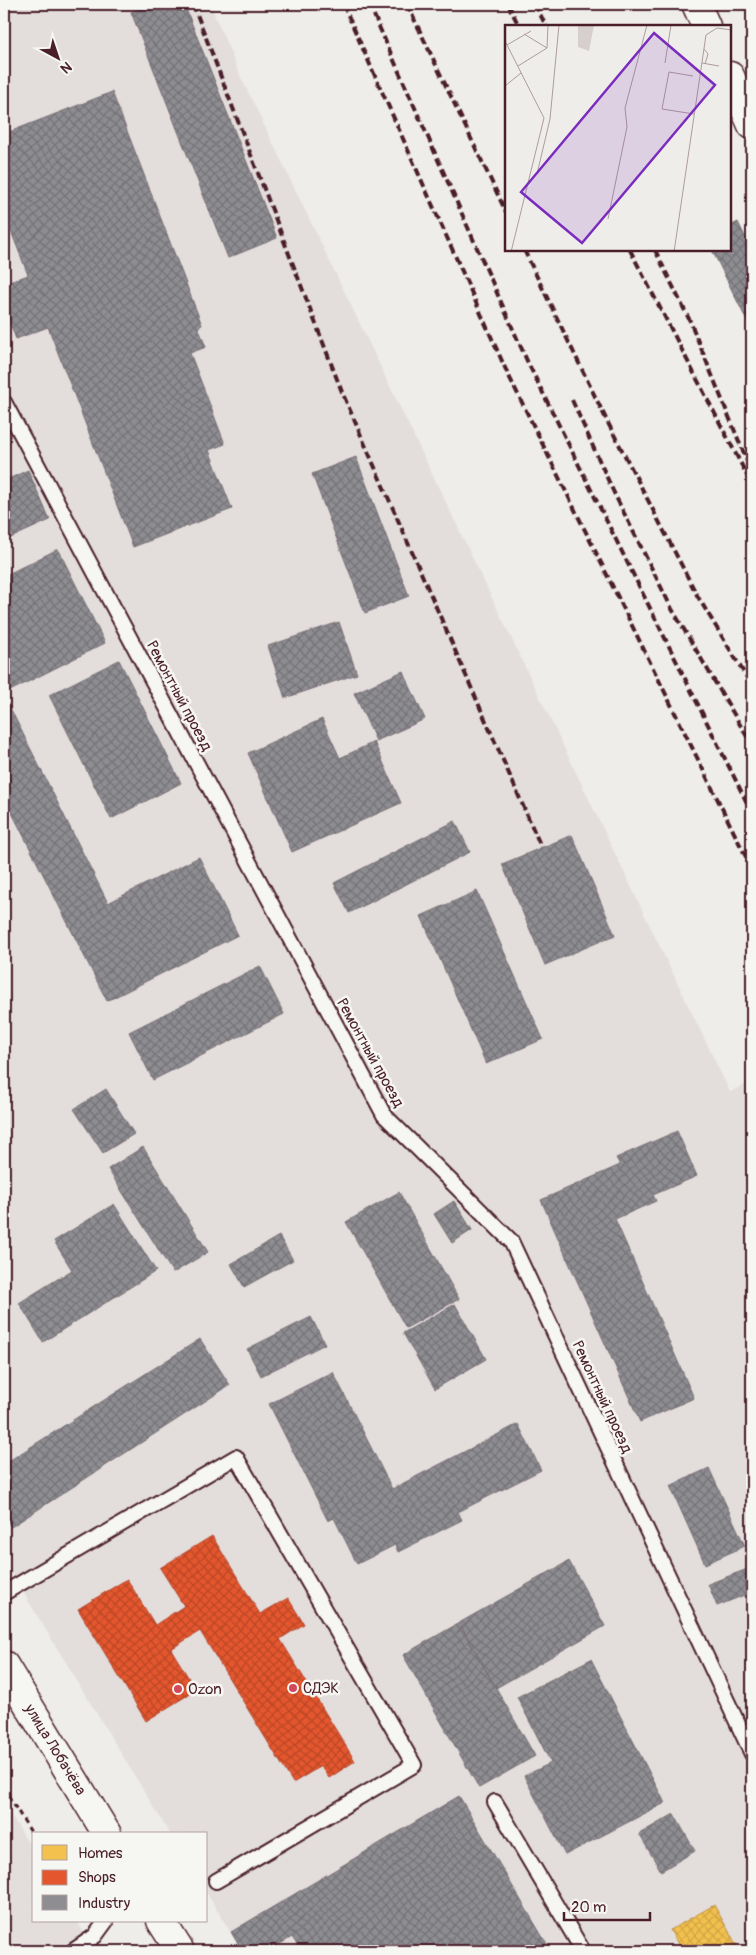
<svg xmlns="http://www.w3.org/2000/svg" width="756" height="1955" viewBox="0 0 756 1955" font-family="Pangolin,sans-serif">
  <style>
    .built { fill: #e3dedc }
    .homes { fill: url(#homes-cross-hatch); stroke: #c09044 }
    .shops { fill: url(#shops-cross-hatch); stroke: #b6462d }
    .industry { fill: url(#industry-cross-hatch); stroke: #796c73 }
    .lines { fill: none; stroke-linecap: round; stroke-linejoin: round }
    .lane-casing { stroke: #4a1f2b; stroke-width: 18 }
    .street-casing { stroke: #4a1f2b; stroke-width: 31 }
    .secondary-casing { stroke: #4a1f2b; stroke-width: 31 }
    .path { stroke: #4a1f2b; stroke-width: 3; stroke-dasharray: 5 4; stroke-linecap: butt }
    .lane { stroke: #f6f6f2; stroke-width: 14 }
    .street { stroke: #f6f6f2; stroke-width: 28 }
    .secondary { stroke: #f6f6f2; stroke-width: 28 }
    .rail { stroke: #4a1f2b; stroke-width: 4; stroke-dasharray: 8 4; stroke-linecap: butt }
    .poi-dot { fill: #d1495b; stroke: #f6f6f2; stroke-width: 2 }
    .labels { text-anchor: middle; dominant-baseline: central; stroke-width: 5; stroke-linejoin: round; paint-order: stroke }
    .street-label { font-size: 15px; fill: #4a1f2b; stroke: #f6f6f2 }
    .poi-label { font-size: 15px; fill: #4a1f2b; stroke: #f6f6f2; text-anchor: start }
    .inset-road { fill: none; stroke: #ad9b9e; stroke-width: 1 }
    .view { fill: #7b2cbf; fill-opacity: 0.15; stroke: #7b2cbf; stroke-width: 2.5 }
    .inset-edge { fill: none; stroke: #4a1f2b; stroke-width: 2.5 }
  </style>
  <defs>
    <pattern id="homes-cross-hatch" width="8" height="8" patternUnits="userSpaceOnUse" patternTransform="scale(1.25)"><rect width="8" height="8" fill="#f2c14e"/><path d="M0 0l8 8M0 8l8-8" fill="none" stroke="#d1a544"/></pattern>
    <pattern id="shops-cross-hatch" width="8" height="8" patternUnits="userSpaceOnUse" patternTransform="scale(1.25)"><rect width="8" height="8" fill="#e4572e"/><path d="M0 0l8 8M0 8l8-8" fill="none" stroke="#bb4727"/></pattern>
    <pattern id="industry-cross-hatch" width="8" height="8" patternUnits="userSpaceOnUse" patternTransform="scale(1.25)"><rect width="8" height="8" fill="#8d8d92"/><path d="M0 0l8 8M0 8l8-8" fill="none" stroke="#757377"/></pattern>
  </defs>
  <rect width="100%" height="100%" fill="#efedea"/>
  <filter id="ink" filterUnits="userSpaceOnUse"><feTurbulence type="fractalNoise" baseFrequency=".02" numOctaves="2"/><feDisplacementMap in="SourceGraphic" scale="10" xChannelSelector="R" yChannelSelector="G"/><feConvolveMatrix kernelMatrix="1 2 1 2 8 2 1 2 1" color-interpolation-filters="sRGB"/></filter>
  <g filter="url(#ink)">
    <path class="built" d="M4 4H210L240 75 730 1092 752 1081V1951H242L206 1892V1834H170L4 1561Z
      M4 1804 34 1852V1921H77L95 1951H4Z"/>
    <path class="homes" d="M714 1905 740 1951H682L670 1930Z"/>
    <path class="shops" d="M212 1536 260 1614 288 1598 304 1624 280 1639 355 1761 329 1778 321 1766 293 1783 200 1631 171 1649 196 1690 146 1721 78 1609 127 1579 155 1625 184 1606 160 1568Z"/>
    <path class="industry" d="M152 4H184L277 238 228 258 131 12Z
      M112 92 202 325 198 327 206 347 190 353 225 444 209 450 232 509 133 547 48 327 16 339 4 307V284L28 275 4 213V134Z
      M738 222 752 251V331L712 250H730V226Z
      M356 457 409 596 365 613 312 474Z
      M28 470 50 520 4 541V481Z
      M58 549 105 643 4 694V576Z
      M339 622 357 674 285 698 268 646Z
      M119 660 181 783 111 819 49 695Z
      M403 671 425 719 376 741 354 693Z
      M4 696 108 903 199 857 238 935 107 1001 4 797Z
      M322 719 340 758 374 742 401 803 292 852 248 753Z
      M455 821 470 852 349 913 334 883Z
      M572 835 615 935 545 965 502 864Z
      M477 891 543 1039 486 1064 421 916Z
      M260 966 284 1014 153 1080 129 1032Z
      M106 1089 134 1134 103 1153 74 1109Z
      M677 1131 697 1176 653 1195 656 1201 615 1219 694 1398 640 1422 541 1200 620 1165 616 1158Z
      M143 1147 208 1252 173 1273 108 1169Z
      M399 1192 459 1299 406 1328 346 1222Z
      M454 1201 472 1230 452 1243 434 1214Z
      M114 1204 156 1271 43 1342 19 1303 72 1270 54 1241Z
      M279 1236 293 1260 244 1287 231 1264Z
      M455 1304 486 1359 435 1389 403 1333Z
      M311 1317 325 1344 261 1376 247 1349Z
      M200 1339 230 1385 11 1527 4 1516V1464Z
      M333 1372 392 1489 518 1424 541 1470 458 1512 462 1520 398 1552 395 1545 357 1564 334 1518 328 1521 269 1404Z
      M709 1468 745 1546 705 1564 670 1486Z
      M569 1561 605 1626 496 1688 459 1623Z
      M750 1568 752 1574V1592L717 1606 708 1584Z
      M459 1623 535 1756 479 1788 403 1655Z
      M591 1659 665 1803 565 1855 524 1776 551 1763 517 1697Z
      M459 1796 551 1951H301L292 1937 268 1951H242L231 1932Z
      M674 1814 695 1851 661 1871 639 1834Z"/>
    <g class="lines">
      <defs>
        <path id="lane" d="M4 402 384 1115 511 1241 752 1754
          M4 1593 236 1457 414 1765 216 1881
          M495 1802 583 1951
          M73 1951 95 1936 106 1921"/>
        <path id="street" d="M696 4 706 26
          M730 76 752 125"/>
        <g id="secondary">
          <path id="s1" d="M4 1665 107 1834"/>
          <path d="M161 1921 180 1951"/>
        </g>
      </defs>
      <use href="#lane" class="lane-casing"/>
      <use href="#street" class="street-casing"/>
      <use href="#secondary" class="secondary-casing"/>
      <path class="path" d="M4 1789 34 1837"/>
      <use href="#lane" class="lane"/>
      <use href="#street" class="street"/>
      <use href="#secondary" class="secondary"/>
      <path class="rail" d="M193 4 342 392 541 847
        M343 4 506 370 752 869
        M369 4 528 363 752 813
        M407 4 506 212
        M508 4 519 26
        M535 4 546 26
        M524 250 607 421 698 597 752 686
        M630 250 752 485
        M655 250 690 321 747 461
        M572 400 614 493 672 609 752 745"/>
    </g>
  </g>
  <g class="poi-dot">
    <circle cx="293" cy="1688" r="5"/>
    <circle cx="178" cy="1689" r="5"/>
  </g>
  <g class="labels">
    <g class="street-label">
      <text transform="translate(179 696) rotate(62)">Ремонтный проезд</text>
      <text transform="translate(370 1053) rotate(61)">Ремонтный проезд</text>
      <text transform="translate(602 1397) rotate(65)">Ремонтный проезд</text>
      <text stroke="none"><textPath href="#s1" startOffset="99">улица Лобачёва</textPath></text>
    </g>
    <g class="poi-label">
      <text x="303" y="1688">СДЭК</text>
      <text x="188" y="1689">Ozon</text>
    </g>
  </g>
  <g transform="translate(505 25)">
    <rect width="226" height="226" fill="#efedea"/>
    <path d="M73 0H89L84 26 73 22Z" fill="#d7cfce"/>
    <path class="inset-road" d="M19 9 42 23M0 16 39 93 6 227M2 20 26 6M199 24 203 29 200 39M160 38 166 0M197 38 214 41M13 41 42 23 43 0M188 51 164 47 157 84 189 89M0 61 16 48M32 149 45 94 54 0M103 194 122 102 120 83 142 0M169 227 201 10 212 3 227 5"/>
    <path class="view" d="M149 8 210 60 77 218 16 167Z"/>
    <rect width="226" height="226" class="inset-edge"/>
  </g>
  <rect width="756" height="1955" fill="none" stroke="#f6f6f2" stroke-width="20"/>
  <rect x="10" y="10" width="736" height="1935" fill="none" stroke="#4a1f2b" stroke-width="2" filter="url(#ink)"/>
  <rect x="32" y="1832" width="175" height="90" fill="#f6f6f2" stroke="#b1a0a2"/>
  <rect x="42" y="1845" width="25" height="15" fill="#f2c14e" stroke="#b1a0a2"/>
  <text x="78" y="1858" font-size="15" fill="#4a1f2b">Homes</text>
  <rect x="42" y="1870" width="25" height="15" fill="#e4572e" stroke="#b1a0a2"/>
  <text x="78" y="1882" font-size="15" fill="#4a1f2b">Shops</text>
  <rect x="42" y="1895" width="25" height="15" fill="#8d8d92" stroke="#b1a0a2"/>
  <text x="78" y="1908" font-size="15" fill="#4a1f2b">Industry</text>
  <g transform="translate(58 58) rotate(140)" stroke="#f6f6f2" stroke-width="4" paint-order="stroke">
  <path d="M0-4L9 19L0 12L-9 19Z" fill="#4a1f2b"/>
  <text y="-8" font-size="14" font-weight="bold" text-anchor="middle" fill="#4a1f2b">N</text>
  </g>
  <path d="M564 1912v8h86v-8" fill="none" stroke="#4a1f2b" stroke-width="2.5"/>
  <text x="571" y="1912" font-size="15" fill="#4a1f2b" stroke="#f6f6f2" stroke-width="4" paint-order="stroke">20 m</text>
</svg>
